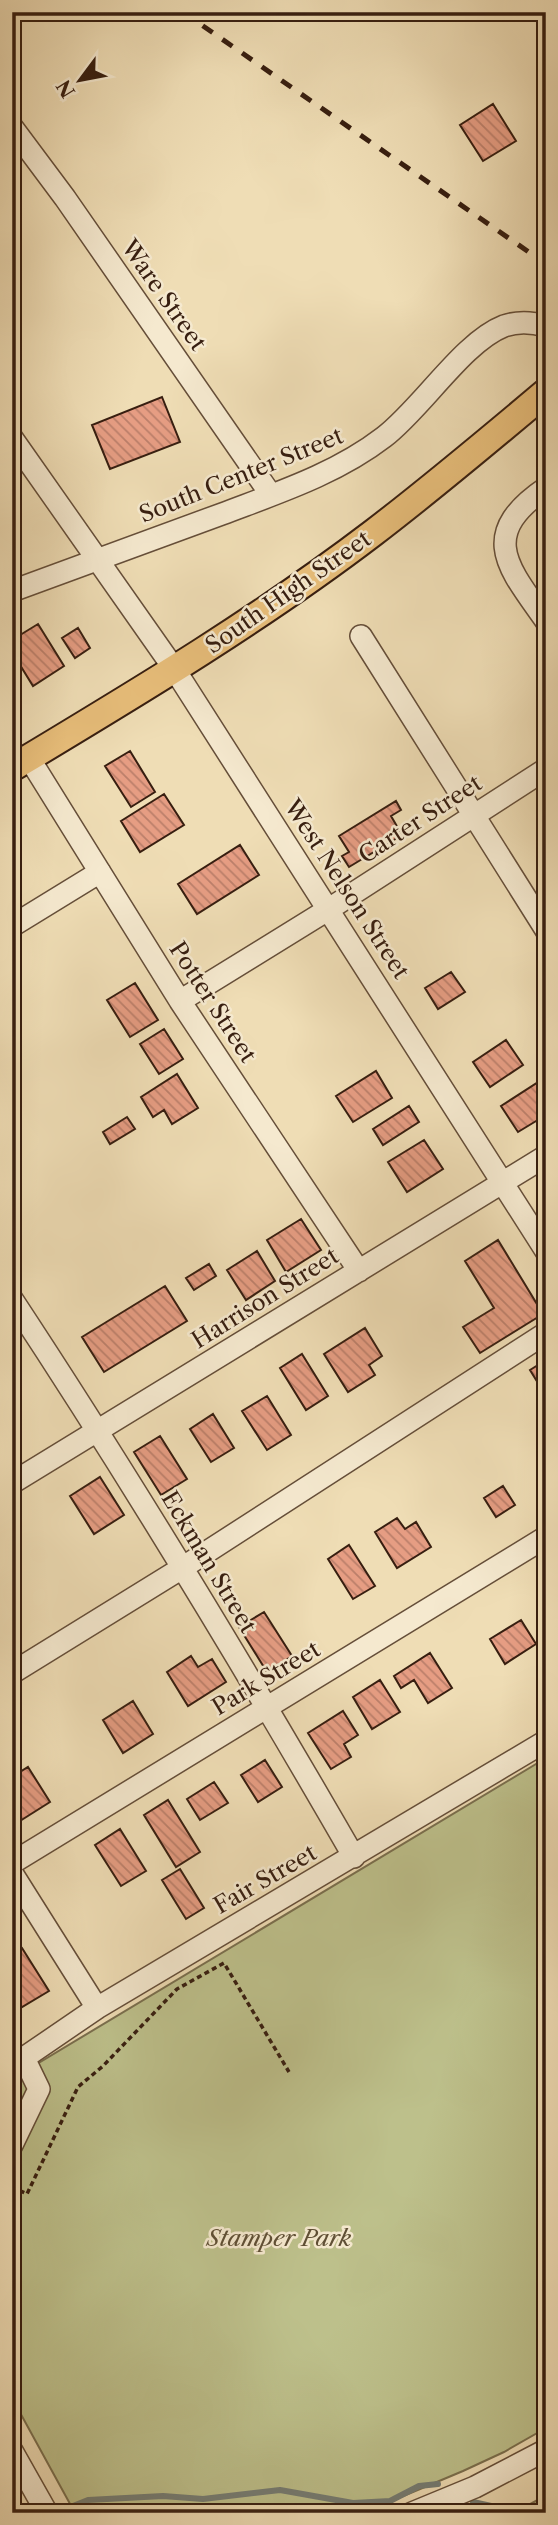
<svg xmlns="http://www.w3.org/2000/svg" width="558" height="2525" viewBox="0 0 558 2525" font-family="'Libre Caslon Text',serif">
  <style>
    .green { fill: #bdc08b; stroke: #7a6f4e; stroke-width: 2 }
    .forest { fill: url(#forest-firs); stroke: #7a6f4e; stroke-width: 2 }
    .lines { fill: none; stroke-linecap: round; stroke-linejoin: round }
    .stream { stroke: #747c74; stroke-width: 6 }
    .building { fill: url(#building-back-hatch); stroke: #371e10; stroke-width: 2 }
    .minor-casing { stroke: #654e39; stroke-width: 24 }
    .major-casing { stroke: #371e10; stroke-width: 30 }
    .path { stroke: #371e10; stroke-width: 3.5; stroke-dasharray: 5 3.5; stroke-linecap: butt }
    .minor { stroke: #f5e9cf; stroke-width: 21 }
    .major { stroke: #e8be7a; stroke-width: 26 }
    .rail { stroke: #371e10; stroke-width: 5; stroke-dasharray: 12 12; stroke-linecap: butt }
    .labels { text-anchor: middle; dominant-baseline: central; stroke-width: 5; stroke-linejoin: round; paint-order: stroke }
    .street-label { font-size: 23px; fill: #371e10; stroke: #f5e9cf }
    .park-label { font-size: 23px; font-style: italic; fill: #5f4f35; stroke: #f5e9cf }
  </style>
  <defs>
    <pattern id="forest-firs" width="22" height="20" patternUnits="userSpaceOnUse" patternTransform="scale(1.75)"><rect width="22" height="20" fill="#bdc08b"/><path d="M5 1l3.5 6h-7zM16 11l3.5 6h-7z" fill="#9a9b70"/></pattern>
    <pattern id="building-back-hatch" width="6" height="6" patternUnits="userSpaceOnUse" patternTransform="scale(1.75)"><rect width="6" height="6" fill="#e69d83"/><path d="M-1 5l2 2M0 0l6 6M5-1l2 2" fill="none" stroke="#bb7f6a"/></pattern>
  </defs>
  <rect width="100%" height="100%" fill="#efddb5"/>
  <filter id="stains"><feTurbulence type="fractalNoise" baseFrequency=".00286" numOctaves="4"/><feColorMatrix values="0 0 0 0 .2 0 0 0 0 .09 0 0 0 0 .02 0 0 0 .5 -.17"/></filter>
  <radialGradient id="worn" r=".72"><stop offset=".6" stop-color="#630" stop-opacity="0"/><stop offset="1" stop-color="#630" stop-opacity=".3"/></radialGradient>
  <path class="green" d="M546 1758V2428L504 2452 463 2471 363 2513H75L12 2398V2079Z"/>
  <path class="forest" d="M546 2496V2513H514L543 2497Z"/>
  <g class="lines">
    <path class="stream" d="M473 2502 523 2513
      M63 2510 88 2500 163 2496 203 2499 280 2490 353 2503 390 2501 419 2486 438 2484"/>
  </g>
  <path class="building" d="M493 104 516 141 483 161 460 125Z
    M162 397 180 442 110 469 92 425Z
    M38 624 64 666 33 686 12 652V640Z
    M78 628 90 648 75 658 62 638Z
    M12 679 20 691 12 695Z
    M130 751 155 792 131 807 105 766Z
    M164 794 184 825 140 852 121 821Z
    M396 801 401 810 391 816 402 835 349 867 342 856 349 852 339 836Z
    M240 845 259 875 197 914 178 884Z
    M451 972 465 992 438 1009 425 988Z
    M135 983 158 1020 130 1037 107 1000Z
    M164 1029 183 1059 159 1074 140 1044Z
    M506 1040 523 1065 490 1087 473 1062Z
    M376 1071 392 1098 353 1122 336 1096Z
    M177 1074 198 1108 172 1124 164 1110 153 1117 141 1097Z
    M543 1079 546 1084V1115L518 1132 501 1106Z
    M409 1106 419 1122 383 1145 373 1129Z
    M127 1117 135 1129 110 1144 103 1132Z
    M424 1140 443 1169 407 1192 388 1162Z
    M301 1219 321 1250 286 1272 267 1240Z
    M498 1240 543 1314 480 1353 463 1327 494 1308 465 1261Z
    M257 1251 275 1281 246 1300 227 1270Z
    M209 1264 216 1276 194 1290 186 1278Z
    M165 1286 187 1321 104 1372 82 1337Z
    M365 1328 382 1356 369 1365 375 1375 348 1392 324 1354Z
    M302 1354 328 1396 306 1410 280 1368Z
    M546 1360V1396L530 1370Z
    M267 1396 291 1435 267 1450 242 1411Z
    M213 1414 234 1448 211 1462 190 1429Z
    M160 1436 187 1479 161 1495 134 1452Z
    M100 1477 124 1515 94 1534 70 1496Z
    M503 1486 515 1505 496 1517 484 1498Z
    M397 1518 405 1529 416 1522 431 1547 397 1568 375 1532Z
    M349 1545 375 1586 353 1599 328 1559Z
    M12 1560 20 1572 12 1576Z
    M264 1612 292 1656 267 1672 239 1627Z
    M521 1620 536 1644 505 1664 490 1639Z
    M430 1653 452 1688 428 1703 414 1680 401 1688 394 1676Z
    M191 1656 198 1667 212 1659 226 1682 188 1706 167 1672Z
    M380 1680 400 1712 372 1729 353 1697Z
    M133 1701 153 1734 123 1753 103 1720Z
    M343 1711 358 1735 344 1744 351 1757 331 1769 308 1733Z
    M265 1760 282 1787 258 1802 241 1775Z
    M28 1767 50 1802 12 1826V1777Z
    M214 1782 228 1803 200 1820 187 1799Z
    M168 1800 200 1852 176 1867 144 1815Z
    M120 1829 146 1871 121 1886 95 1845Z
    M180 1869 204 1908 186 1919 162 1880Z
    M22 1948 49 1991 17 2010 12 2001V1954Z"/>
  <g class="lines">
    <defs>
      <path id="minor" d="M12 127 65 198 271 495
        M12 438 175 670 546 1251
        M546 488C477 535 508 567 546 621
        M12 591C82 566 152 540 222 514 277 493 336 474 384 437 422 408 463 342 504 326 518 321 532 322 546 326
        M361 636 546 930
        M29 758 180 1001 359 1271
        M12 926 100 872
        M180 1001 329 909 546 769
        M12 1299C132 1481 245 1668 354 1857
        M12 1483 546 1156
        M12 1673 182 1568 546 1333
        M12 1863 546 1537
        M12 1873 97 2008
        M12 2066 97 2008 546 1741
        M12 2145 39 2089 24 2058
        M12 2451 47 2513
        M412 2513 475 2487 546 2450"/>
      <path id="major" d="M12 768C135 694 259 620 373 533 432 488 489 440 546 392"/>
    </defs>
    <use href="#minor" class="minor-casing"/>
    <use href="#major" class="major-casing"/>
    <path class="path" d="M12 2187 27 2194 78 2087 103 2066 177 1989 224 1963 289 2072"/>
    <use href="#minor" class="minor"/>
    <use href="#major" class="major"/>
    <path class="rail" d="M183 12 546 264"/>
  </g>
  <g class="labels">
    <g class="street-label">
      <text transform="translate(164 295) rotate(55)">Ware Street</text>
      <text transform="translate(241 475) rotate(-22)">South Center Street</text>
      <text transform="translate(288 592) rotate(-35)">South High Street</text>
      <text transform="translate(420 819) rotate(-33)">Carter Street</text>
      <text transform="translate(347 889) rotate(57)">West Nelson Street</text>
      <text transform="translate(213 1002) rotate(57)">Potter Street</text>
      <text transform="translate(265 1298) rotate(-32)">Harrison Street</text>
      <text transform="translate(209 1562) rotate(59)">Eckman Street</text>
      <text transform="translate(266 1678) rotate(-31)">Park Street</text>
      <text transform="translate(265 1879) rotate(-30)">Fair Street</text>
    </g>
    <g class="park-label">
      <text x="279" y="2238">Stamper Park</text>
    </g>
  </g>
  <rect width="558" height="2525" fill="none" stroke="#efddb5" stroke-width="42"/>
  <rect x="14" y="14" width="530" height="2497" fill="none" stroke="#371e10" stroke-width="3.5"/>
  <rect x="21" y="21" width="516" height="2483" fill="none" stroke="#371e10" stroke-width="2"/>
  <g transform="translate(80 80) rotate(238)" stroke="#f5e9cf" stroke-width="5" paint-order="stroke">
  <path d="M0-5L12 26L0 18L-12 26Z" fill="#371e10"/>
  <text y="-10" font-size="19" font-weight="bold" text-anchor="middle" fill="#371e10">N</text>
  </g>
  <rect width="100%" height="100%" filter="url(#stains)"/>
  <rect width="100%" height="100%" fill="url(#worn)"/>
</svg>
